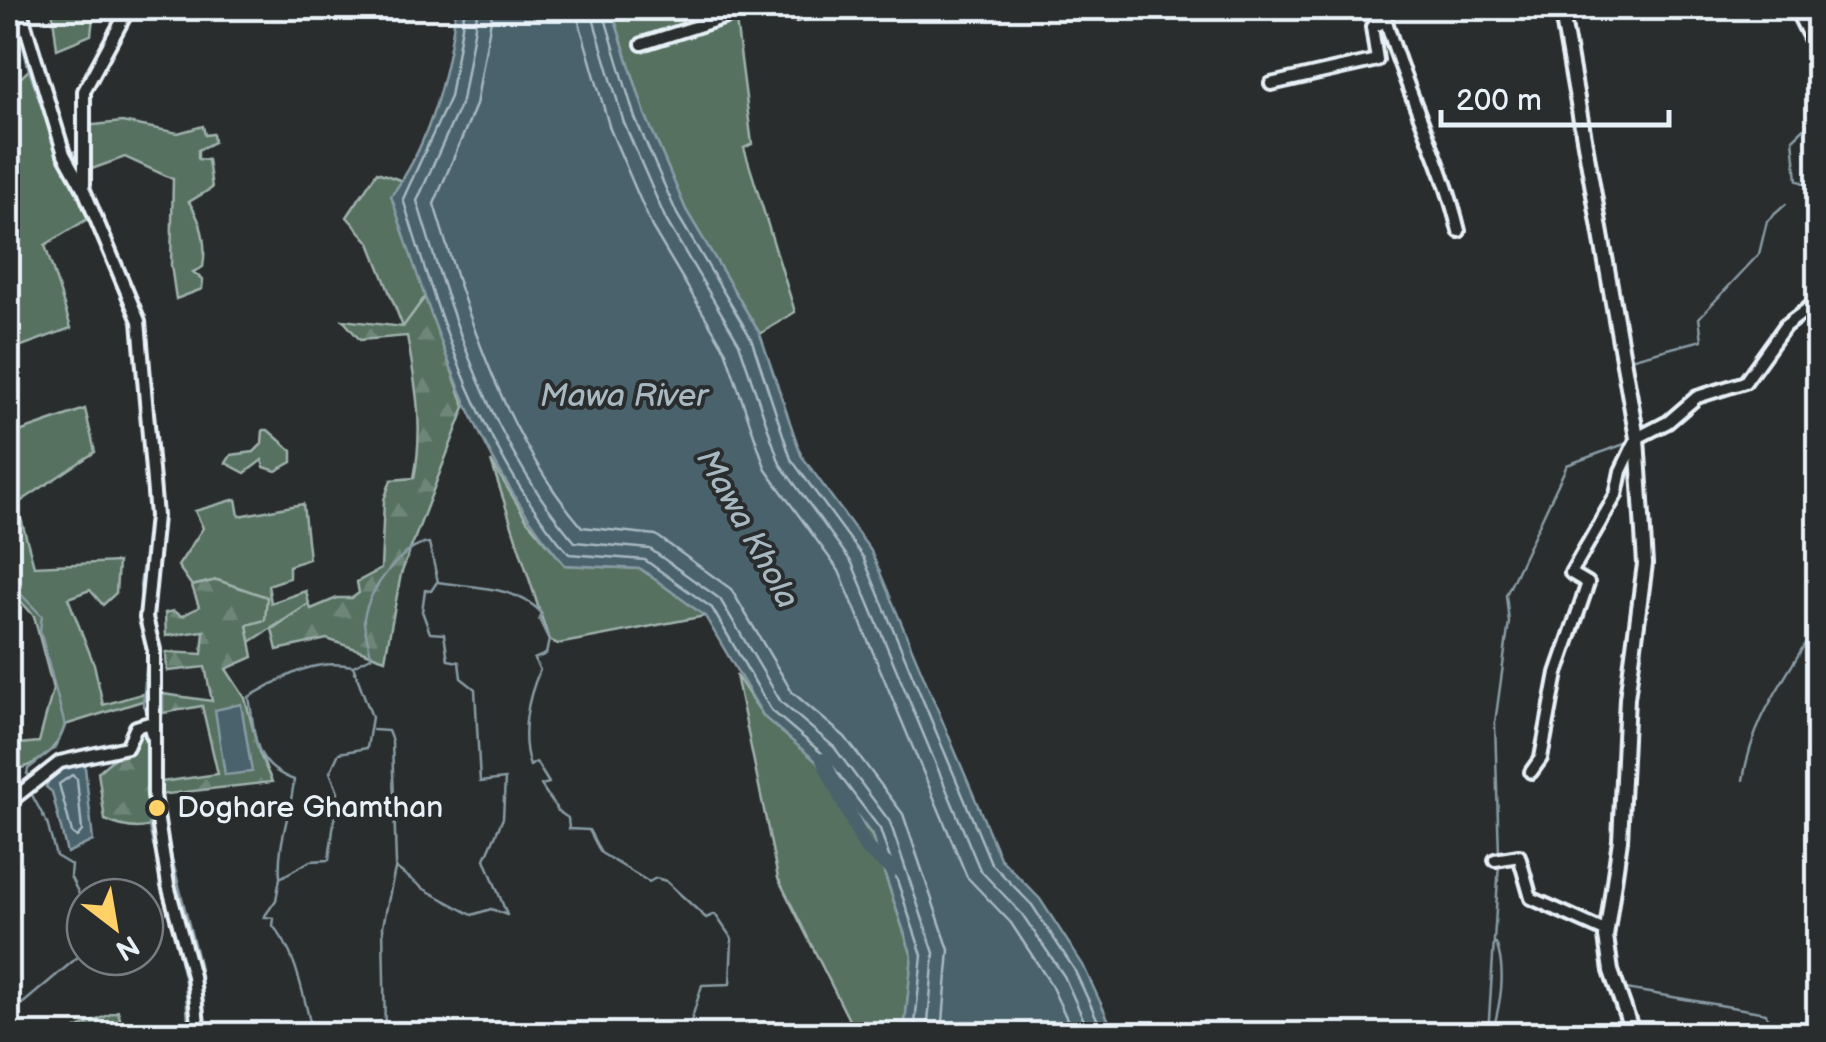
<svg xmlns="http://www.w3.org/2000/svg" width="1826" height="1042" viewBox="0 0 1826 1042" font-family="'Balsamiq Sans',sans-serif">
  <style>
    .green { fill: #567160; stroke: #9fb1ac; stroke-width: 2.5 }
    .forest { fill: url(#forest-firs); stroke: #9fb1ac; stroke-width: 2.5 }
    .water { fill: #48626c; stroke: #889ba4; stroke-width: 2.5 }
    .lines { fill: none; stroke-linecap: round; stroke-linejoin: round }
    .shore { stroke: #a8b8c0; stroke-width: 2.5 }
    .stream { stroke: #889ba4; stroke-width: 2.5 }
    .river { stroke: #48626c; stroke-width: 14 }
    .minor-casing { stroke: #e8f1f8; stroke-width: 18 }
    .major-casing { stroke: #e8f1f8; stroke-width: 20 }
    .minor { stroke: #2a2d2e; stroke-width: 10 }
    .major { stroke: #2a2d2e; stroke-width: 12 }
    .poi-dot { fill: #ffd166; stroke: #2a2d2e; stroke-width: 4 }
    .labels { text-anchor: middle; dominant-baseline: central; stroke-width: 8; stroke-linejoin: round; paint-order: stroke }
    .poi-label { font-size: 30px; fill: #e8f1f8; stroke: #2a2d2e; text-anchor: start }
    .water-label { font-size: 32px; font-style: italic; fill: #a8b8c0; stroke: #2a2d2e }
  </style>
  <defs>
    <pattern id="forest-firs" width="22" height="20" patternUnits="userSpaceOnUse" patternTransform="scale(2.5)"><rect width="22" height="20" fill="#567160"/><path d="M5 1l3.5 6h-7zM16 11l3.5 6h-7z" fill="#6e8678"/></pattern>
  </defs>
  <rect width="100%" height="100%" fill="#2a2d2e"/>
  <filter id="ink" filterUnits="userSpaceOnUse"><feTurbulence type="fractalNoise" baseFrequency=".01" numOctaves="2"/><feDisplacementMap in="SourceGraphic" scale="20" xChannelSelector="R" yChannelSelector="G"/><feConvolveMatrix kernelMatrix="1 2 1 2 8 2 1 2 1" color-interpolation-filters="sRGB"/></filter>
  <g filter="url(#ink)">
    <path class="green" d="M52 8H94L91 35 57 49Z
      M611 8H679L684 26 735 13 752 144 744 148 795 312 760 334 686 210 645 114Z
      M33 57 64 154 81 150 85 126 122 122 178 133 203 126 205 135 213 134 214 142 198 150V159L208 160 212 188 189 202C202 222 207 243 203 267L193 272 203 280 202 289 176 299 171 265 173 179 125 157 89 170 87 198 94 215 45 245 71 328 8 351V89L29 70Z
      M377 172 403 181 392 196 425 297 403 327 370 243 347 217Z
      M85 409 95 452 17 504 34 566 118 562 116 593 103 605 90 590 68 598 94 664 103 705 148 692 155 697 65 725C58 752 33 768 8 771V745L39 742 53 689 34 616 8 587V436Z
      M263 430H268L292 451V462L276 471 264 467 262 460 245 473 226 463 231 455 254 452 262 444Z
      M491 461 527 520 565 565 641 569 705 616 558 644 549 640Z
      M236 499 239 516 303 504 309 559 289 566V578L268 585 271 603 306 591 309 604 250 642 247 625 266 597 217 580 192 586 178 566 203 528 195 511Z
      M736 675 764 717 816 761 872 836 912 956 904 1034H856L778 878Z
      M118 1011 124 1034H64Z"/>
    <path class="forest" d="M425 297 465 407 401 574 385 659 327 639 277 650 272 629 309 604 311 609 337 598H352L359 593 357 582 381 569 384 500 391 480 414 478C424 428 416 386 407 336L360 340 343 320 403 327Z
      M217 580 267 597 265 620 247 625 253 657 226 669 245 698 259 752 272 782 158 795 157 823C141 832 121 827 105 820L98 772 127 747 136 727 149 723 154 783 218 774 202 706 163 713V694L212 701 205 667 167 671 166 652 202 654 204 631 166 636 165 613 173 611 182 616 199 607 192 586Z"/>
    <path class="water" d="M456 8H611L645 114 686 210 760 334 801 455 871 551 1000 858 1040 899 1083 965 1115 1034H904L912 956 872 835 816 761 764 717 705 616 641 569 565 565C473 458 435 327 391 196 431 143 448 72 456 8Z
      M241 704 252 772 225 775 215 710Z
      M84 758 93 841 67 853 52 792 46 787 52 773Z"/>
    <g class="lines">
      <path class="shore" d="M465 8 450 97 403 199C441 324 482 453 569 554L645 560 712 608 771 710 824 755 880 829 922 955 914 1034
        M478 8 462 101 417 201C453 320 492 446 575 542L650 549 720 599 781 702 834 747 890 822 934 953 927 1034
        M493 8 476 105 434 204C468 316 505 437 582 527L656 535 731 589 792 692 845 737 903 814 949 950 942 1034
        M575 8 610 129 652 227 725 350 766 470 839 571 967 877 1011 923 1050 983 1074 1034
        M590 8 624 123 666 220 739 343 780 464 852 563 980 870 1022 914 1064 976 1090 1034
        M602 8 635 118 677 214 751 338 791 459 863 557 991 863 1032 905 1074 969 1104 1034
        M72 775 77 779 82 831 77 837 72 833 59 784Z"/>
      <path class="stream" d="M13 8 29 70 57 148
        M1818 115 1793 139 1797 180 1818 190
        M1578 142 1617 361
        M74 182 84 202
        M1818 214V238
        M1813 298 1818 274
        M1813 311 1818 329
        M131 315 135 332
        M1643 431 1630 359 1702 340 1699 318 1759 254 1767 221 1786 204
        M1645 438 1650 555
        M8 581 42 616 40 630 65 726 56 747 28 769 27 774 35 777
        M1639 654 1644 618
        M148 718 143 705 147 657 140 586 149 519 148 484
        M373 730 388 731 392 741 396 864 383 926 385 1034
        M149 736V827L185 981 189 1034
        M1743 780C1754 711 1788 679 1818 620
        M159 788 163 694
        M32 795 47 823 56 856 71 865 70 876 85 906V933
        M165 831 199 964 204 1034
        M1626 838 1628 807
        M1499 855 1495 723 1509 622 1506 595 1567 465 1630 442V432
        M396 868 424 889 472 915 491 909 507 915 485 859 503 818 505 779 480 782 475 689 461 678 459 662 448 660 444 634 430 633 422 611 425 590 431 591 437 582
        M280 877C277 844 291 813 294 780 252 765 256 737 249 697 285 677 311 658 353 666
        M1613 935 1615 957
        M1620 979 1626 989 1766 1013 1770 1034
        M8 1016 85 951
        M313 1034C304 1001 297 952 273 926L274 918 264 917 276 900 280 878 310 861 329 860 338 792 330 772 339 753 367 748 372 717 353 666 371 657C370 645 363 629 364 618 369 590 400 547 429 543L438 582C472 588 515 585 542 613L539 619 549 640 546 654 534 659 540 670C527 699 520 736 530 766L536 762 549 783 541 785 558 811 568 818 569 829 589 830 601 853 649 882 656 878 666 881 706 918 715 914 732 939 730 984 702 985 689 1028 677 1034
        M396 1034 417 1030 421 1034
        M1488 1034 1499 863
        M1492 1034C1500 1005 1507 972 1496 943"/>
      <path class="river" d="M823 760 865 847 893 870"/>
      <defs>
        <path id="minor" d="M20 8 64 154 84 190 139 321 156 516 146 618 154 650V795L168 885 193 976 199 1034
          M793 8 796 14 822 8
          M1795 8 1818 54
          M1386 21C1406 92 1443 162 1459 231
          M642 44 754 8
          M1271 84 1377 60 1372 27 1386 21 1384 8
          M84 184V91L129 8
          M1531 772 1541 758 1557 673 1588 583 1571 573 1616 495 1621 471 1637 438 1668 422 1697 397 1745 382 1785 326 1818 301
          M8 803 60 762 127 747 136 727 149 723 152 735
          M1495 860 1519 856 1531 898 1607 932"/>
        <path id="major" d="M1561 8 1637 438 1645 564 1627 698 1620 840 1606 937 1611 971 1633 1034"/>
      </defs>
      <use href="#minor" class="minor-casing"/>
      <use href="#major" class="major-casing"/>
      <use href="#minor" class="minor"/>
      <use href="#major" class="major"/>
    </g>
  </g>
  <circle class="poi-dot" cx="157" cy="808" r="10"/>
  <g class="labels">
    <g class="poi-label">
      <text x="177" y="808">Doghare Ghamthan</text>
    </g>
    <g class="water-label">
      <text x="624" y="396">Mawa River</text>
      <text transform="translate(747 529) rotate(61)">Mawa Khola</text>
    </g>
  </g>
  <rect width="1826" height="1042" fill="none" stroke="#2a2d2e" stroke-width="40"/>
  <rect x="20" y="20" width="1786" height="1002" fill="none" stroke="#e8f1f8" stroke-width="4" filter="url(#ink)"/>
  <g transform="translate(115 927) rotate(149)"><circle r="48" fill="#2a2d2e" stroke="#767b7f" stroke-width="2.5"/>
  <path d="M0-8L18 38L0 25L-18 38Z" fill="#ffd166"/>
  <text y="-15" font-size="28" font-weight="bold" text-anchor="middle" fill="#e8f1f8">N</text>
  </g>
  <path d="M1441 110v15h228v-15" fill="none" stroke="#e8f1f8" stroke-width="5"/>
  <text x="1456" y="110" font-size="30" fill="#e8f1f8" stroke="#2a2d2e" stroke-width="8" paint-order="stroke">200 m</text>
</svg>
